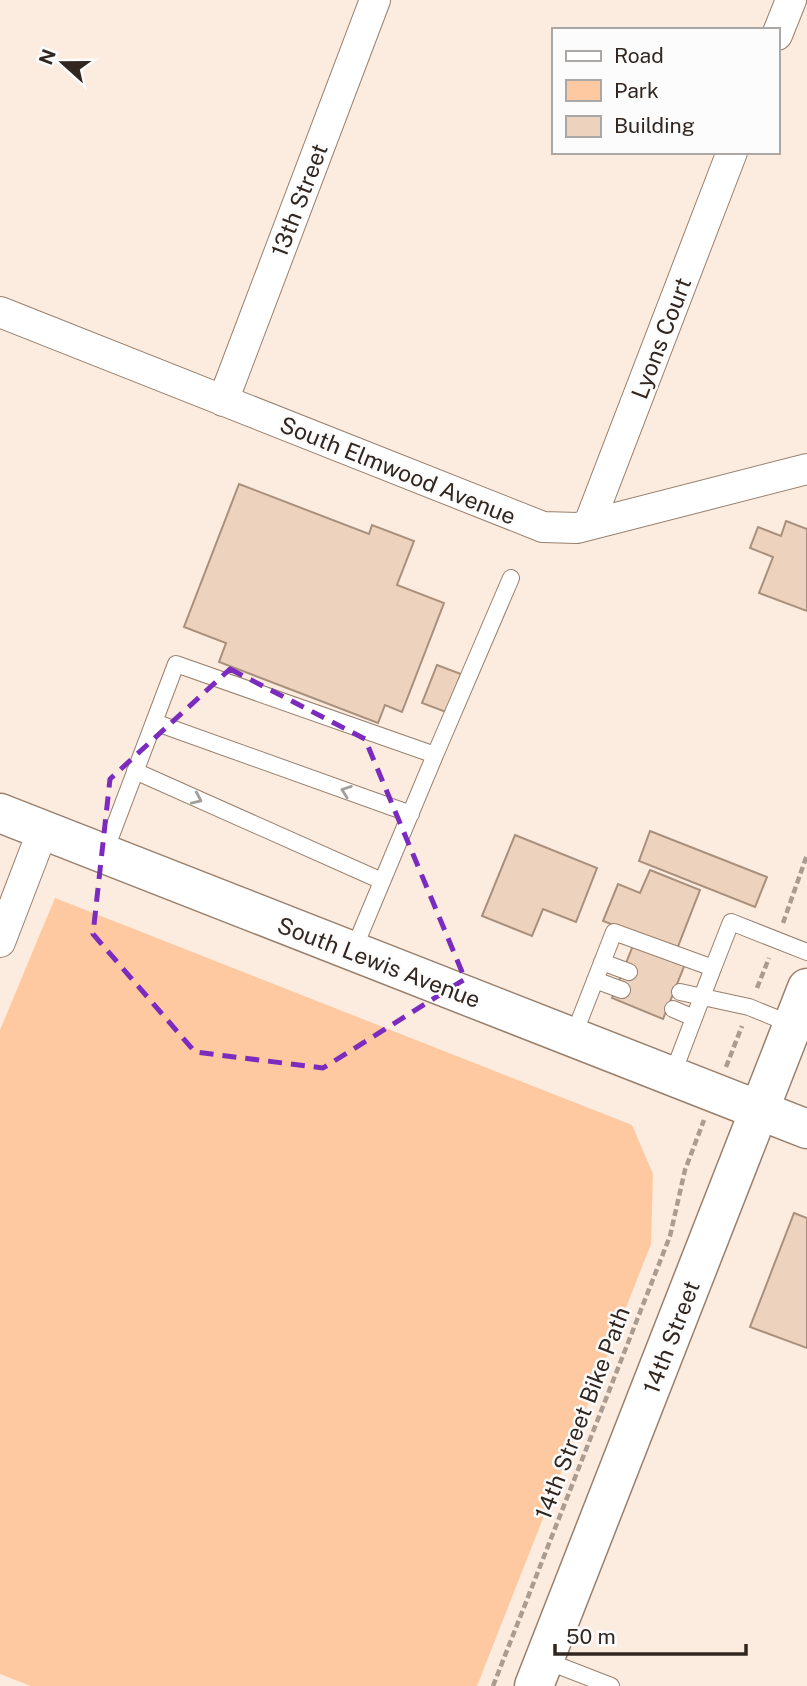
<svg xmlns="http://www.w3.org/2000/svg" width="807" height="1686" viewBox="0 0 807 1686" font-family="'Public Sans',sans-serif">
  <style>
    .green { fill: #fec9a0 }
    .building { fill: #edd2bd; stroke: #a9907c; stroke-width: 2 }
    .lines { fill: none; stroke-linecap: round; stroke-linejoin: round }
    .lane-casing { stroke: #98806d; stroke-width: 18 }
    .street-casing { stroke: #98806d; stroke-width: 32 }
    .secondary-casing { stroke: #98806d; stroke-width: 41 }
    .path { stroke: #ab9c92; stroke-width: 4.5; stroke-dasharray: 7 3.5; stroke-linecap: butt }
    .lane { stroke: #fff; stroke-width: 16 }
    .street { stroke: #fff; stroke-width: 30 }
    .secondary { stroke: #fff; stroke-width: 38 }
    .oneway { stroke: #a39e9b }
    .marked { fill: none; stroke: #7b2cbf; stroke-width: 5; stroke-dasharray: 14 9; stroke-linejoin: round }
    .labels { text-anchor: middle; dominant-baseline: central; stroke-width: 5; stroke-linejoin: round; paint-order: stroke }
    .street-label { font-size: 23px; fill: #322720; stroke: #fcfcfc }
  </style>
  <rect width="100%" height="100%" fill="#fcebdf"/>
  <path class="green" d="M55 898 632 1125 653 1174 651 1244 477 1686H31L0 1674V1030Z"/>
  <path class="building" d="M239 484 369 534 372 525 414 541 397 585 444 603 402 712 385 705 378 723 219 662 226 643 184 627Z
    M786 521 807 529V611L759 593 773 557 750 548 758 527 781 536Z
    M437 665 461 674 446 712 422 703Z
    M650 831 767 877 755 907 639 861Z
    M515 835 597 868 576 922 543 909 532 936 482 916Z
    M650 870 700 890 677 949 603 921 618 884 640 893Z
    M634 943 685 964 663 1019 612 998Z
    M794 1213 807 1218V1348L750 1327Z"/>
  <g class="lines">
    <defs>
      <path id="lane" d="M154 722 411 814
        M435 755 511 578
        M135 771 382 881
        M104 854 176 664 435 755 353 951
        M602 962 629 972
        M713 968 731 922 807 952
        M595 980 622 990
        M680 992 749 1007 793 1025
        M673 1009 694 1018
        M573 1037 614 932 713 968 672 1076
        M544 1660 611 1686"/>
      <path id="street" d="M777 35 791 0
        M0 312 543 527 577 528 807 469
        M223 401 375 0
        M589 524 732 152
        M0 942 43 830"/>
      <path id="secondary" d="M0 813 807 1129
        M534 1686 807 988"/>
    </defs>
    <use href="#lane" class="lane-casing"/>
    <use href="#street" class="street-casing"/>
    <use href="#secondary" class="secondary-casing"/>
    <path class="path" d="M783 923 807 855
      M757 988 769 958
      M726 1067 742 1026
      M493 1686 670 1236 685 1170 704 1120"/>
    <use href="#lane" class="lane"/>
    <use href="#street" class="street"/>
    <use href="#secondary" class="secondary"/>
  </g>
  <defs><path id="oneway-chevron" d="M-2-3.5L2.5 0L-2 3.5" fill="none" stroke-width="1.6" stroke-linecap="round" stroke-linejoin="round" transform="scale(1.75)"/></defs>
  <g class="oneway">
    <use href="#oneway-chevron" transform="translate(346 791) rotate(-160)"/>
    <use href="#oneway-chevron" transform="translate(197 799) rotate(24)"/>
  </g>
  <path class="marked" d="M230 669 365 739 465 979 323 1068 195 1052 93 934 110 779Z"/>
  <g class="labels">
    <g class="street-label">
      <text transform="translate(299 200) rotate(-69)">13th Street</text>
      <text transform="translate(661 338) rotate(-69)">Lyons Court</text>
      <text transform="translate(398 470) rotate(22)">South Elmwood Avenue</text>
      <text transform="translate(379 962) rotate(21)">South Lewis Avenue</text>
      <text transform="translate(671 1337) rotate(-69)">14th Street</text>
      <text transform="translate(582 1413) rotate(-69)">14th Street Bike Path</text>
    </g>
  </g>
  <rect x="552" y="28" width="228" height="126" fill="#fcfcfc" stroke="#aba7a4" stroke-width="2"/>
  <rect x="566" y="51" width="35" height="10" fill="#ffffff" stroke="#aba7a4" stroke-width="2"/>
  <text x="614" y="63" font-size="21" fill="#322720">Road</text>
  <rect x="566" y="80" width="35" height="21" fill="#fec9a0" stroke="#aba7a4" stroke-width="2"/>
  <text x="614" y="98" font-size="21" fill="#322720">Park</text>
  <rect x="566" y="116" width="35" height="21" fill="#edd2bd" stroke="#aba7a4" stroke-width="2"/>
  <text x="614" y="133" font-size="21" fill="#322720">Building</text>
  <g transform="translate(63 63) rotate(291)" stroke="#fcfcfc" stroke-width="5" paint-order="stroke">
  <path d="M0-5L12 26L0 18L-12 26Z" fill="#322720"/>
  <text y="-10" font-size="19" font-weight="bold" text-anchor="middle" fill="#322720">N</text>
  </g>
  <path d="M555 1644v10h191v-10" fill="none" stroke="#322720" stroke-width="3.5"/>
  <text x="566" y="1644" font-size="21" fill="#322720" stroke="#fcfcfc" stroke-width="5" paint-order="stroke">50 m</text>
</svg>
